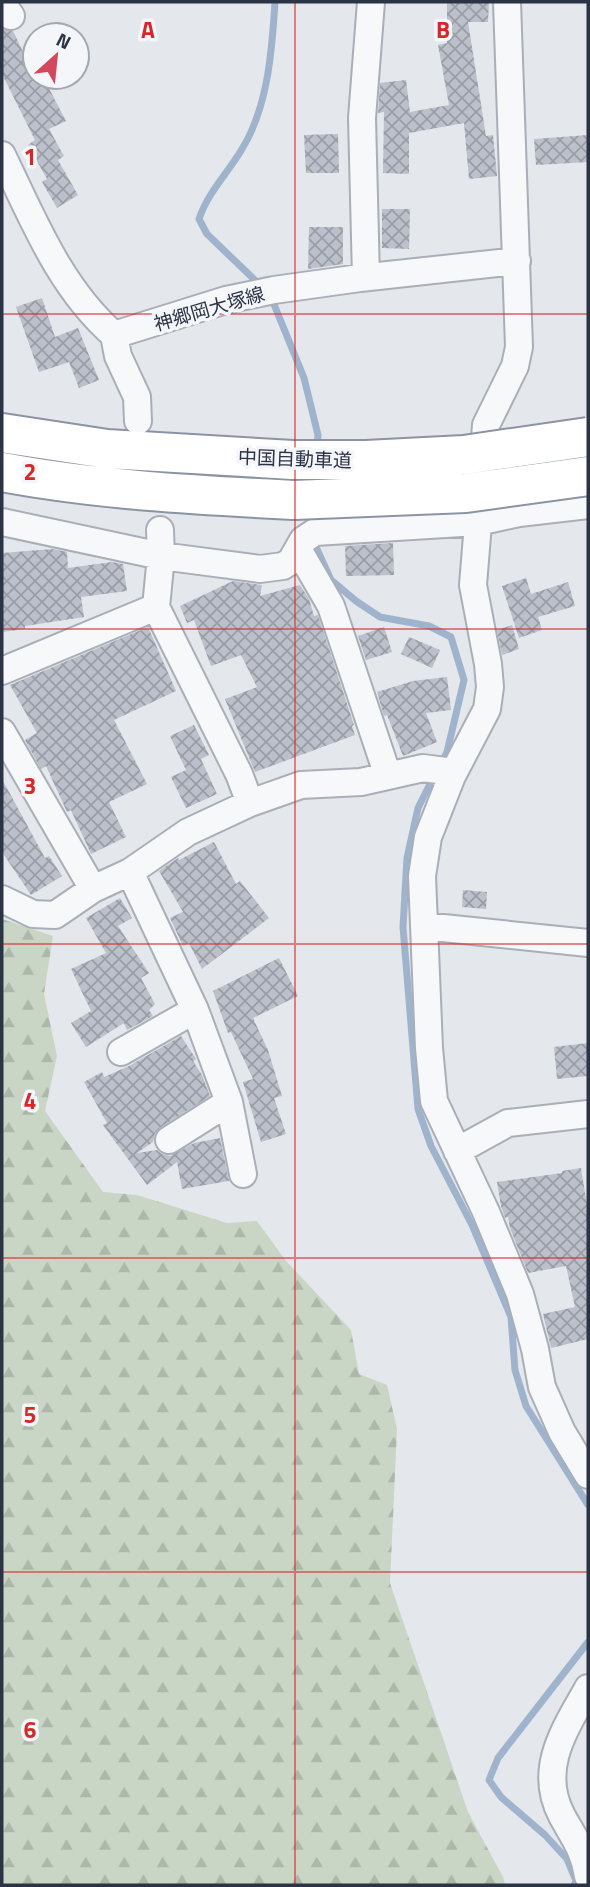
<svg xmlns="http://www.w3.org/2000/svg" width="590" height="1887" viewBox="0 0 590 1887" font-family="'Titillium Web','Noto Sans JP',sans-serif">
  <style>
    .forest { fill: url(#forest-firs) }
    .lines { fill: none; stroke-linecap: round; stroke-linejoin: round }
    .stream { stroke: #9fb4cc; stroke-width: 7 }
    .building { fill: url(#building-cross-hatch) }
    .minor-casing { stroke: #a9aeb7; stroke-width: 30 }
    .highway-casing { stroke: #8b94a3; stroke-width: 42 }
    .minor { stroke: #f7f8fa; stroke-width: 26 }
    .highway { stroke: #fff; stroke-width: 38 }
    .highway-bridge-casing { stroke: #8b94a3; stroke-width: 42; stroke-linecap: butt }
    .highway-bridge { stroke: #fff; stroke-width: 38 }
    .grid { fill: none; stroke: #d62828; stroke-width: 2; stroke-opacity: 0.55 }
    .labels { text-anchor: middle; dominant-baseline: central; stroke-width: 7; stroke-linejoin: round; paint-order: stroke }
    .street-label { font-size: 19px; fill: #2b3445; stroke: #f4f6f9 }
    .grid-label { font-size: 23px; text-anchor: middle; font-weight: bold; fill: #d62828; stroke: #f4f6f9; stroke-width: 7; stroke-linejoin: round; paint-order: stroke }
  </style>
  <defs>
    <pattern id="forest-firs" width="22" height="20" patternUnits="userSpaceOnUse" patternTransform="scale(1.75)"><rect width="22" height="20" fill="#c9d6c5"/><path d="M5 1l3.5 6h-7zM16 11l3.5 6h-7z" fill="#adb8ab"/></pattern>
    <pattern id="building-cross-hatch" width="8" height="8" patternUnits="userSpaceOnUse" patternTransform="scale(1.75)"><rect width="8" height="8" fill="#bbc0ca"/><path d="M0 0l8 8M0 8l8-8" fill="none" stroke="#989da6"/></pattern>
  </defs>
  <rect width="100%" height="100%" fill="#e4e7ec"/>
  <path class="forest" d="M2 919 53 936 44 994 57 1056 45 1111 103 1192 137 1195 227 1223 257 1221 286 1261 351 1330 359 1374 387 1385 397 1429 390 1583 468 1812 503 1877 505 1885H2Z"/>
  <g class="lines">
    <path class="stream" d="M261 286 207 234 199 219C208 192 228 173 242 149 268 107 272 50 275 2
      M271 297 304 378 318 435 317 449
      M316 538V547L331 580 356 601 380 617 429 626 451 637 464 680 447 752 441 764
      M435 774 418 808 407 858 403 927 418 1109 431 1146 472 1225 511 1317 515 1370 526 1406 588 1505
      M574 1885 576 1881 567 1859 545 1835 501 1797 489 1780 498 1758 588 1642"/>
  </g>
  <path class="building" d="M447 2H489L488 22H468L486 136 493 135 497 176 469 179 464 123 409 133V174L383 173 384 112 378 113 380 83 406 80 410 112 449 105 438 45 447 43Z
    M2 28 13 31 26 58 35 53V77H43L66 121 49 129 64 156 58 160 78 195 57 208 42 182 47 179 28 145 35 140 2 74Z
    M338 134 339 173H306L304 135Z
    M588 135V162L536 165 534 139Z
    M382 209H410L409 249 382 248Z
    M309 227H343V264L308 269Z
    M42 298 55 337 78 328 99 380 79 388 69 362 39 372 16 307Z
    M393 543 394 575 346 576 345 546Z
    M53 549 67 552 68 568 112 562 123 564 127 591 81 597 84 617 25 626V629L2 632V553Z
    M526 578 531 594 568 582 575 606 538 617 542 630 519 638 502 586Z
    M233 581 262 585 260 596 300 585 309 599 314 616 318 615 354 725 352 726 355 735 255 772 225 699 257 687 241 655 211 666 194 620 187 623 180 606Z
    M512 625 519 649 502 655 497 630Z
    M148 627 176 691 114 720 147 784 109 802 126 837 91 854 71 810 67 812 46 766 41 769 25 740 37 733 10 685Z
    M384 627 392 652 366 660 358 636Z
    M409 637 440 650 432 668 401 654Z
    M447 677 451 710 426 713 437 742 403 756 387 715 384 716 377 692 413 681Z
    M194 725 209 755 201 759 217 794 186 808 171 777 186 770 170 736Z
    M2 779 45 858 49 856 62 876 31 895 2 852Z
    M214 842 236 884 240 881 269 918 202 969 189 943 183 946 170 918 183 912 159 871 178 858 179 860Z
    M463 890 487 892 486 909 462 907Z
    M120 898 132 918 118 926 149 973 141 978 155 1004 149 1010 153 1016 127 1030 124 1023 86 1047 71 1023 91 1011 71 969 106 953 86 918Z
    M279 958 298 996 253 1018 268 1050 282 1096 274 1098 286 1134 261 1142 243 1082 253 1079 231 1032 228 1033 213 991Z
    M181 1036 196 1059 193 1061 202 1075 210 1096 161 1127 155 1133 153 1142 137 1153 157 1150 162 1154 170 1156 194 1143 220 1138 229 1181 182 1189 177 1162 147 1185 103 1125 107 1123 84 1082 102 1072 104 1077 129 1066Z
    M588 1043V1076L557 1079 554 1047Z
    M581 1168 588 1211V1339L551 1348 543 1314 575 1307 566 1266 528 1273 510 1228 508 1217 505 1218 501 1206 497 1182 562 1173V1171Z"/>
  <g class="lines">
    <defs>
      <path id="minor" d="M507 2 519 347 515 366 486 425 473 585 488 664 490 687 487 709 452 776 428 837 422 876 429 1048 434 1101 486 1212 520 1294 535 1349 542 1387 562 1432 588 1475
        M2 3 11 16
        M2 155C33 219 60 288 114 335L226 300 274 290 360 278 517 261
        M366 277 362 118 371 2
        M114 335 118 356 137 397 138 421
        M2 522 161 556 260 569 283 566 291 561 303 540 315 532 478 522 519 513 588 505
        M298 549 331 606 388 776
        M156 607 239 774 250 803
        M2 671 156 607 161 556 160 530
        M2 732 93 889 130 872 188 832 250 803 301 785 361 782 423 768 446 771 452 776
        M130 872 195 1010 229 1102 243 1174
        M2 899 33 914 55 915 93 889
        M424 926 588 943
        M121 1052 195 1010
        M169 1140 229 1102
        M457 1151 508 1123 588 1114
        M588 1688C565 1729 537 1769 562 1816 574 1838 584 1850 588 1876"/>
      <path id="highway" d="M2 433 107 449 293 460
        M2 472C98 490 196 495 294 500"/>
    </defs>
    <use href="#minor" class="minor-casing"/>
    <use href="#highway" class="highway-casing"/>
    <use href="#minor" class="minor"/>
    <use href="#highway" class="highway"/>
    <defs>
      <path id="highway-bridge" d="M293 460H366L464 455 588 437
        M294 500 466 493 588 476"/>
    </defs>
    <use href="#highway-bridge" class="highway-bridge-casing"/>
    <use href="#highway-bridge" class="highway-bridge"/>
  </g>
  <path class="grid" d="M295 2V1885M2 314H588M2 629H588M2 944H588M2 1258H588M2 1572H588"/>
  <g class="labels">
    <g class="street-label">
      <text transform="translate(209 308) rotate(-16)">神郷岡大塚線</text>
      <text transform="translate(295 458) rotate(2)">中国自動車道</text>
    </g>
  </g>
  <g class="grid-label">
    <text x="148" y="38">A</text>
    <text x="443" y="38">B</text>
    <text x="30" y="165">1</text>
    <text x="30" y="480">2</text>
    <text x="30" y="794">3</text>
    <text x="30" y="1109">4</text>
    <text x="30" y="1423">5</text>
    <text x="30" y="1738">6</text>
  </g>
  <rect width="590" height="1887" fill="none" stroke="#2b3445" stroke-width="7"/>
  <g transform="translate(56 56) rotate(27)"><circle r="33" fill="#f4f6f9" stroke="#a4a8b1" stroke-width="2"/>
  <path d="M0-5L12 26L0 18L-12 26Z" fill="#d1495b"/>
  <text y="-10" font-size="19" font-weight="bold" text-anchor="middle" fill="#2b3445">N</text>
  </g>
</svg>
